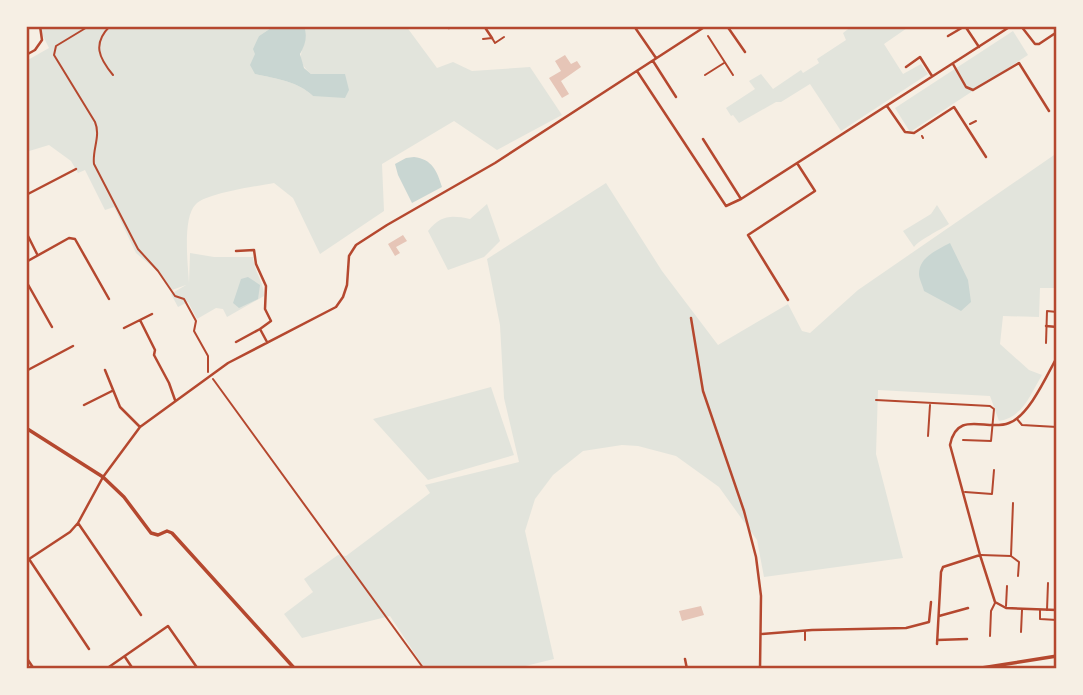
<svg xmlns="http://www.w3.org/2000/svg" width="1083" height="695" viewBox="0 0 1083 695" font-family="'Open Sans',sans-serif">
  <style>
    .green { fill: #e2e4dc }
    .water { fill: #c9d6d2 }
    .building { fill: #e6c5b7 }
    .lines { fill: none; stroke-linecap: round; stroke-linejoin: round }
    .path { stroke: #b5482f; stroke-width: 2 }
    .service { stroke: #b5482f; stroke-width: 2 }
    .minor { stroke: #b5482f; stroke-width: 2.5 }
    .tertiary { stroke: #b5482f; stroke-width: 3.5 }
    .neatline { fill: none; stroke: #b5482f; stroke-width: 2.5 }
  </style>
  <rect width="100%" height="100%" fill="#f6efe4"/>
  <path class="green" d="M38 26H274L259 36 255 54V74C277 79 297 81 313 96L345 74H311C289 56 311 45 304 26H406L437 68 453 62 472 71 530 67 562 115 497 150 454 121 382 164 384 211 320 254 293 198 274 183C258 186 207 193 196 204 182 217 188 265 189 283L190 253 214 257H253C254 271 264 282 264 296L227 317 223 309 216 308 197 319 188 302 178 307 171 294 186 285 172 290 161 274 136 253 114 207 105 210 85 170 78 173 71 161 49 145 26 152V61L49 48Z
    M852 26H910L884 44 903 74 921 64 928 74 841 131 810 84 781 102H776L739 123 733 115 731 116 726 108 755 89 749 81 761 74 773 89 801 70 803 73 819 63 817 59 846 40 843 33Z
    M1013 31 1028 55 910 132 895 108Z
    M1057 153V288H1040L1039 317 1003 316 1000 344 1029 370 1042 375C1030 395 1023 417 999 421L990 396 878 390 876 454 903 558 764 577 757 540 719 487 676 456 638 446 622 445 583 451 553 475 535 499 525 531 554 659 513 669H425L390 616 302 638 284 614 313 592 304 579 338 555 346 556 430 493 425 485 519 462 504 398 500 325 487 259 606 183 662 271 718 345 788 304 802 331 810 333 858 290Z
    M487 204 500 241 484 257 448 270 428 231C441 215 451 215 470 219Z
    M937 205 949 224C940 230 919 240 914 247L903 231 931 214Z
    M491 387 514 455 428 480 373 419Z"/>
  <path class="water" d="M274 26H304C308 37 305 45 300 54L304 68 311 74H345L349 90 345 98 313 96C297 81 277 79 255 74L250 65 255 54 253 49 259 36Z
    M414 157C432 159 437 171 442 187L412 203 398 175 395 164 406 158Z
    M950 243 968 280 971 302 961 311 924 291C923 286 919 279 919 274 919 257 937 250 950 243Z
    M248 277 260 285 258 299 239 308 233 303 241 279Z"/>
  <path class="building" d="M565 55 571 64 577 61 581 67 561 81 569 94 562 98 549 78 561 71 555 61Z
    M403 235 407 241 396 247 400 253 395 256 388 244Z
    M701 606 704 615 682 621 679 611Z"/>
  <g class="lines">
    <path class="path" d="M89 26 56 46 54 55 95 122C101 136 92 150 94 164L138 249 158 271 175 296 184 299 196 321 194 331 208 356V372
      M110 26C92 44 99 58 113 75
      M708 36 733 75
      M705 75 724 63
      M970 124 976 121
      M922 136 923 138
      M213 379 424 669"/>
    <path class="service" d="M483 39 492 38 495 43 504 37
      M1046 343 1047 311 1057 312
      M876 400 990 406 994 409 991 441 963 440
      M1017 419 1022 425 1057 427
      M928 436 930 405
      M965 492 992 494 994 470
      M981 555 1011 556 1013 503
      M1011 556 1019 562 1018 576
      M1006 606 1007 586
      M1040 610V619L1057 620
      M1047 610 1048 583
      M805 631V640
      M1021 632 1022 610
      M990 636 991 611 995 603"/>
    <path class="minor" d="M444 26 449 28
      M484 26 492 38
      M727 26 745 52
      M965 26 979 47
      M1021 26 1035 44H1039L1057 32
      M636 29 656 58
      M948 36 965 26
      M26 55 35 50 42 40 40 26
      M653 61 676 97
      M953 64 966 87 973 90 1019 63 1049 111
      M906 67 920 57 932 76
      M637 71 726 206 741 199 1011 26
      M887 106 905 132 914 133 954 107 986 157
      M703 139 741 199
      M26 195 76 169
      M26 232 37 254
      M236 251 254 250 256 264 266 286 265 309 271 321 260 329
      M26 262 69 238 75 239 109 299
      M26 281 52 327
      M788 300 748 235 815 191 797 163
      M691 318 703 391 744 511 756 557 761 596 760 669
      M140 320 155 350 154 355 169 383 175 400
      M1046 326 1057 327
      M124 328 152 314
      M236 342 260 329 267 342
      M1057 357C1047 375 1029 416 1009 423 987 432 957 409 950 445L980 555 995 602 1006 608 1057 610
      M105 370 120 407 140 427
      M26 371 73 346
      M84 405 112 391
      M78 523 141 615
      M26 529 27 530
      M29 559 89 649
      M26 561 70 532 78 523 103 477 140 427 228 363 336 307 343 297 347 285 349 256 356 245 387 225 495 163 706 26
      M939 616 968 608
      M761 634 812 630 906 628 929 622 931 602
      M937 640 967 639
      M937 644 941 572 943 567 980 555
      M26 657 34 669
      M125 657 133 669
      M685 659 687 669
      M106 669 168 626 198 669
      M415 669 417 668"/>
    <path class="tertiary" d="M26 428 103 477 124 497 151 533 158 535 167 531 172 533 295 669
      M975 669 1057 656"/>
  </g>
  <rect width="1083" height="695" fill="none" stroke="#f6efe4" stroke-width="56"/>
  <rect x="28" y="28" width="1027" height="639" class="neatline"/>
</svg>
